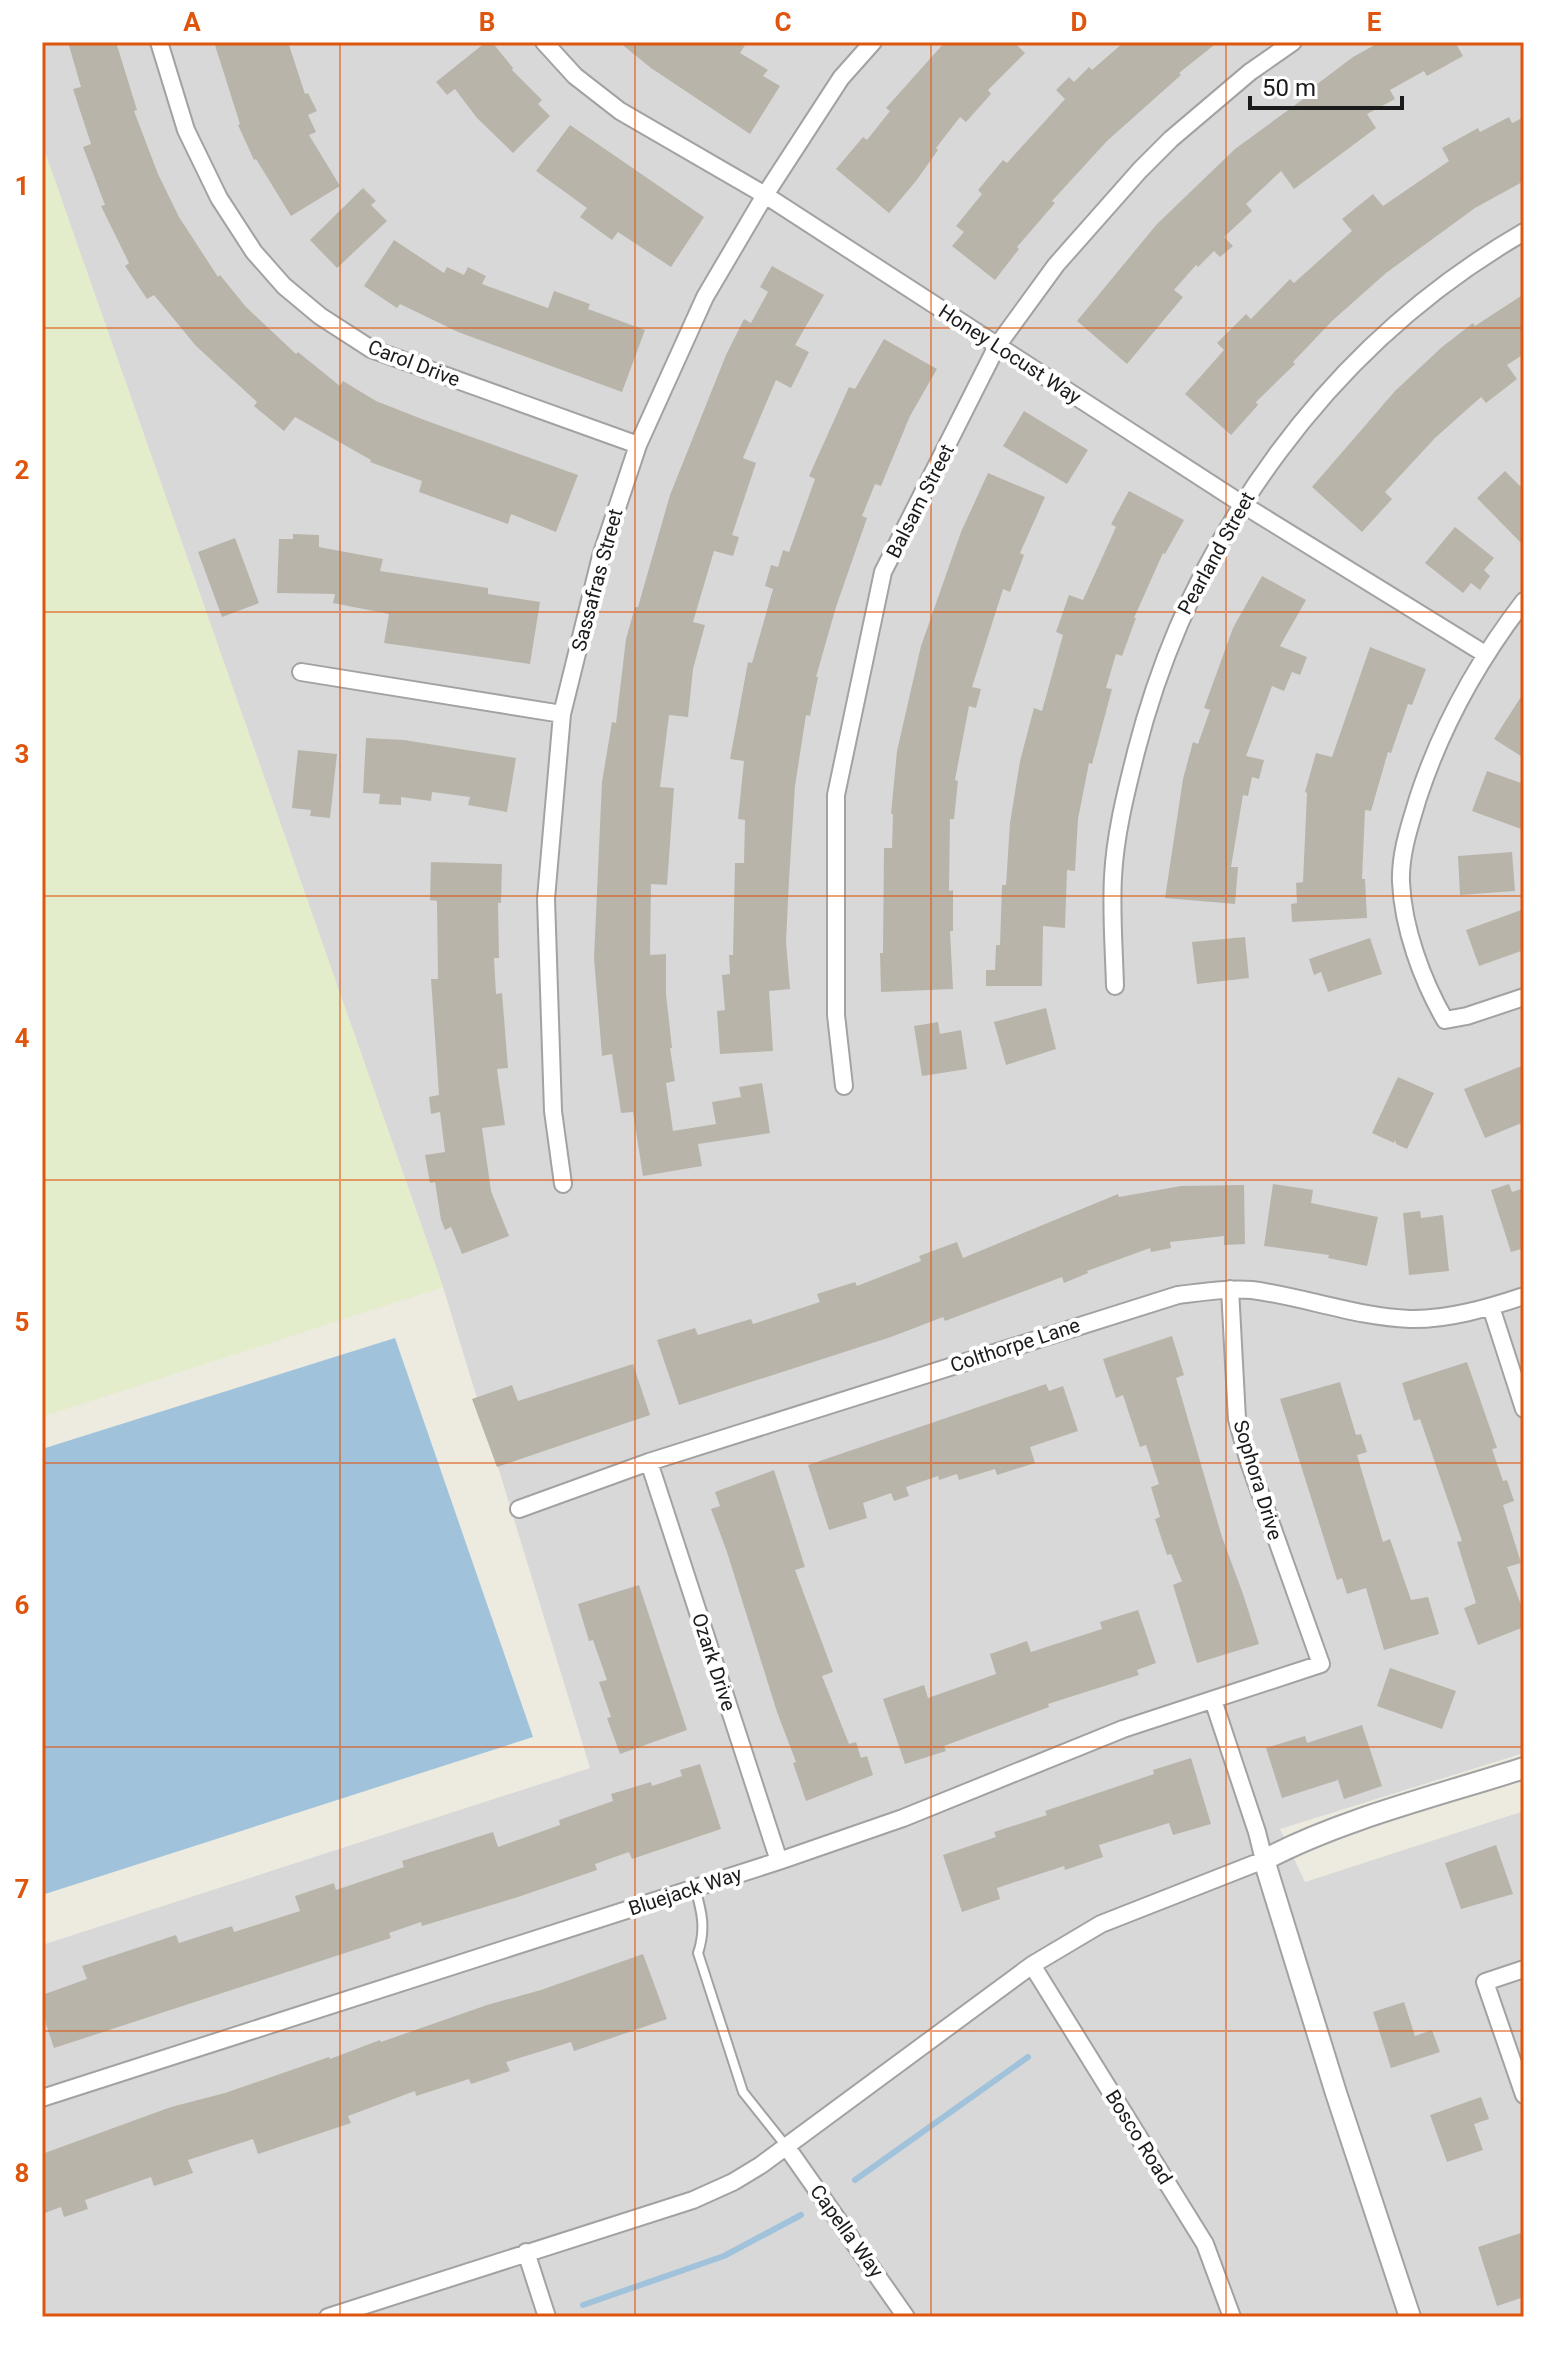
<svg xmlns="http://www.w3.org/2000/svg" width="1566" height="2359" viewBox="0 0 1566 2359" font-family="Roboto,sans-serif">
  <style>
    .residential { fill: #d9d8d8 }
    .farmland { fill: #e4edcb }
    .water { fill: #a0c3db }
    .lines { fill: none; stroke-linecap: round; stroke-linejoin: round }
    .stream { stroke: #a0c3db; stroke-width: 6 }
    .building { fill: #b9b4aa }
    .service-casing { stroke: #a2a2a2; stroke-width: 12 }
    .minor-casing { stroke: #a2a2a2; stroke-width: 20 }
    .tertiary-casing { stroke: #a2a2a2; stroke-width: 24 }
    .service { stroke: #fff; stroke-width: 8 }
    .minor { stroke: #fff; stroke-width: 16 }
    .tertiary { stroke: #fff; stroke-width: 20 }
    .grid { fill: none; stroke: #de560d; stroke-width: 2; stroke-opacity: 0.55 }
    .labels { text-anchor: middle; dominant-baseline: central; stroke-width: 8; stroke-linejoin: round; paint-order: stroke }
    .street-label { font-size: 20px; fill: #1b1b1b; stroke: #fff }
    .neatline { fill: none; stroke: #de560d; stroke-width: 3 }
    .grid-label { font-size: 26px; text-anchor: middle; font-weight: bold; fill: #de560d }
  </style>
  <rect width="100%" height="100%" fill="#edebe0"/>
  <path class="residential" d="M42 42H1524V1753L1280 1829 1305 1882 1524 1811V2317H42V1945L590 1768 443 1287 42 144Z"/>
  <path class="farmland" d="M42 144 443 1287 42 1417Z"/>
  <path class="water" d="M395 1338 533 1737 42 1895V1449Z"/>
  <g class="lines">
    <path class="stream" d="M855 2180 1028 2057
      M583 2305 724 2256 801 2215"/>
  </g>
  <path class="building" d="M68 42H116L137 110 134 111 158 174 179 217 218 277 220 275 246 307 296 354 298 352 340 386 343 381 376 401 427 421 578 475 556 532 511 514 508 524 419 492 422 481 370 462 371 460 295 417 284 431 254 406 257 402 196 346 154 295 147 299 125 266 129 263 101 206 105 205 83 147 91 144 73 89 81 87Z
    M214 42H288L305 94 308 93 317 111 308 115 316 132 309 135 340 186 291 216 256 159 254 160 238 125 240 124Z
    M486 42H492L513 68 512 70 542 100 538 104 550 116 513 153 477 118 455 89 447 95 436 82Z
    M619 42H747L740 53 768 70 763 76 780 86 750 134 651 68Z
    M945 42H1014L1025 53 988 90 991 94 966 122 960 117 936 148 938 150 916 181 889 213 836 169 863 137 867 140 890 111 886 108Z
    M1124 42H1218L1179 73 1181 75 1107 141 1052 201 1055 203 1017 247 1019 249 995 280 952 246 964 232 956 226 982 194 978 190 1003 160 1007 163 1065 99 1056 90 1069 77 1074 82 1089 67 1092 70Z
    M1380 42H1455L1463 56 1427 76 1424 71 1390 90 1395 99 1367 114 1376 128 1294 189 1281 171 1246 204 1252 211 1224 237 1233 246 1220 257 1214 251 1198 267 1196 265 1174 290 1183 297 1127 364 1077 321 1157 224 1235 149 1306 97 1304 94 1353 57Z
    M1509 117 1512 123 1524 117V181L1475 208 1386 273 1332 321 1293 362 1295 364 1256 402 1258 405 1231 435 1185 394 1224 350 1217 343 1246 314 1251 319 1290 279 1294 283 1352 231 1342 219 1373 194 1383 206 1449 161 1442 148 1478 128 1480 132Z
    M570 125 704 217 671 267 618 232 612 240 580 217 587 208 536 171Z
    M363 188 376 201 371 205 387 221 337 268 310 240Z
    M394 240 444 273 447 267 464 275 468 267 486 276 482 284 548 308 554 291 590 304 588 309 645 330 622 392 458 332 400 304 397 308 364 286Z
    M772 266 824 295 795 345 809 352 791 388 776 380 743 458 756 463 732 535 739 537 733 556 714 551 693 622 705 625 693 669 688 717 669 715 660 787 674 788 667 885 651 884 650 955 666 954V994L672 1048H670L675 1081 666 1083 673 1131 716 1124 712 1102 741 1097 739 1087 762 1083 770 1133 698 1144 702 1166 643 1176 633 1112 621 1113 612 1054 602 1056 594 958 602 782 612 722 616 723 626 639 635 607H638L670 495 726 355 744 319 751 323 768 292 760 287Z
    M1524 294V354L1507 365 1517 379 1486 403 1481 397 1435 438 1385 492 1392 499 1362 532 1312 487 1395 391 1442 347 1473 323 1475 326Z
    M884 339 937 369 910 416 881 486 875 484 862 516 867 518 836 607 816 677H818L810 716 806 715 795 786 789 880 786 942 790 989 769 991 773 1051 720 1054 717 1011 725 1010 722 975 730 974 729 955H733L735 863H744L745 820 738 819 744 761 730 759 748 662 752 663 773 589 765 586 771 565 778 567 783 550 789 552 815 479 809 476 849 387 855 389Z
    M1024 411 1088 450 1067 484 1003 446Z
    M1505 471 1524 490V546L1477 498Z
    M988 473 1045 497 1020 553 1024 555 1010 592 1003 589 972 687 981 689 976 708 969 706 955 780 958 781 954 819H950L949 891 953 890V931H950L953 989 881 992 880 953H883L884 848H892L893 814H891L897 751 921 646 961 532Z
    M1129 491 1184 520 1165 554 1163 553 1134 618H1136L1122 656 1116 654 1106 688 1112 689 1092 764 1089 763 1078 819 1075 871 1067 870 1065 928 1043 926 1042 986H986V970H995L996 945H1000L1002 885H1006L1010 823 1020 761 1034 708 1042 711 1063 635 1056 632 1069 595 1083 600 1116 527 1111 524Z
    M1455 527 1494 558 1484 570 1490 576 1480 590 1471 583 1463 593 1425 563Z
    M293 534 319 535V547L383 559 380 571 488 588V594L540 602 530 664 384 643 389 614 333 603 335 594 277 593 279 539H293Z
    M235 538 259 603 222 617 198 552Z
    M1262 576 1306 600 1280 646 1307 657 1300 675 1292 672 1284 691 1272 686 1246 756 1264 760 1259 779 1252 777 1248 796 1243 795 1231 867H1238L1235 904 1165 898 1183 779 1193 742 1198 744 1210 710 1204 708 1233 628Z
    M1370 647 1426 669 1412 705 1408 704 1391 753 1388 752 1371 811 1365 810 1362 879H1365L1367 918 1292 922 1291 904 1297 903 1296 883 1303 882 1307 793 1305 792 1316 753 1332 757Z
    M1524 692V758L1494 739Z
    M366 738 404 740 516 758 507 812 468 805 470 797 432 792 431 801 401 797V805L379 804 380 794 363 793Z
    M298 750 337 754 330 818 310 816 311 810 292 808Z
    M1487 771 1524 784V830L1472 811Z
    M1512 852 1515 891 1460 895 1458 856Z
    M431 862 502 864 501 903H498L499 958H494L496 994 502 993 508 1068 497 1069 505 1125 482 1128 491 1191 509 1236 462 1254 451 1227 445 1230 441 1220 435 1182 430 1183 425 1155 445 1152 440 1112 431 1114 429 1097 439 1095 431 979H438L437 901 430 900Z
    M1524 909V950L1479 966 1466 930Z
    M1245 937 1249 978 1197 984 1192 942Z
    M1370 938 1382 974 1328 992 1321 972 1314 975 1309 959Z
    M1046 1008 1056 1049 1006 1065 994 1022Z
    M938 1022 940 1034 961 1030 967 1069 922 1076 914 1026Z
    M1524 1065V1122L1485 1138 1464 1089Z
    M1398 1077 1434 1093 1407 1149 1396 1144 1395 1140 1394 1143 1372 1133Z
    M1273 1184 1313 1190 1311 1203 1378 1217 1367 1266 1328 1258 1329 1255 1264 1246Z
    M1509 1184 1512 1192 1524 1188V1248L1511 1252 1491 1190Z
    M1244 1185 1245 1244 1224 1245V1236L1170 1242 1171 1248 1151 1252 1150 1248 1087 1271 1088 1273 1064 1283 1062 1277 945 1321 943 1317 891 1337 679 1405 657 1340 695 1328 698 1335 751 1319 753 1324 820 1302 817 1294 855 1282 857 1286 921 1261 919 1256 957 1242 963 1258 1118 1194 1119 1197 1181 1186Z
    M1420 1211 1421 1218 1443 1215 1449 1271 1409 1275 1403 1213Z
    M1172 1336 1184 1375 1176 1378 1222 1537 1243 1594 1259 1644 1197 1663 1173 1585 1182 1581 1171 1554 1167 1555 1155 1519 1160 1517 1151 1487 1159 1484 1146 1445 1140 1447 1123 1395 1116 1398 1103 1359Z
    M1467 1362 1497 1448 1492 1449 1503 1481 1507 1480 1514 1501 1503 1505 1521 1563 1507 1567 1524 1613V1627L1478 1645 1464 1608 1476 1603 1457 1542 1462 1541 1420 1419 1414 1421 1402 1383Z
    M633 1364 650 1415 497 1467 472 1399 512 1385 518 1401Z
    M1340 1382 1356 1435 1361 1434 1367 1452 1357 1455 1383 1542 1390 1539 1411 1600 1428 1597 1439 1634 1384 1650 1366 1588 1347 1594 1342 1578 1337 1580 1280 1399Z
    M1046 1384 1049 1391 1063 1386 1078 1431 1030 1447 1035 1463 997 1475 995 1469 959 1480 957 1474 939 1480 938 1476 906 1487 909 1496 894 1501 891 1493 863 1503 867 1518 829 1530 808 1465Z
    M774 1470 805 1567 795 1570 833 1672 822 1676 849 1744 856 1742 861 1758 867 1756 873 1775 806 1801 793 1763 796 1762 777 1712 727 1552 711 1509 720 1506 715 1492Z
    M639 1585 687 1730 620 1754 607 1718 611 1717 599 1682 607 1680 593 1640 589 1641 578 1604Z
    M1138 1610 1156 1663 1137 1670 1139 1675 1048 1704 1049 1707 944 1746 946 1751 905 1764 883 1699 924 1685 928 1698 996 1674 990 1654 1027 1641 1031 1652 1102 1629 1100 1622Z
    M1390 1668 1456 1691 1442 1729 1377 1706Z
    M1362 1725 1382 1786 1344 1799 1338 1780 1282 1798 1266 1748 1305 1736 1307 1743Z
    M1191 1758 1211 1824 1173 1835 1169 1823 1099 1845 1103 1857 1065 1870 1064 1866 997 1888 1000 1899 962 1912 943 1855 996 1837 994 1832 1047 1815 1045 1811 1154 1774 1153 1770Z
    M700 1764 721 1829 632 1859 629 1852 595 1864 597 1870 515 1898 422 1926 421 1922 389 1933 391 1938 54 2048 42 2012V1995L87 1979 82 1966 176 1935 179 1943 232 1926 234 1932 300 1911 295 1896 334 1883 336 1890 404 1867 402 1861 493 1832 498 1847 560 1825 559 1820 613 1801 611 1794 651 1782 652 1786 682 1776 680 1770Z
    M1496 1845 1513 1894 1461 1909 1445 1863Z
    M643 1954 667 2019 574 2051 571 2042 506 2062 510 2071 471 2084 469 2079 416 2096 415 2091 348 2116 351 2123 258 2154 253 2139 188 2160 193 2173 154 2186 151 2177 85 2200 88 2209 64 2217 61 2207 42 2214V2154L171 2107 225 2093 329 2057 330 2059 380 2040 381 2042 487 2005 541 1990Z
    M1404 2002 1415 2036 1432 2030 1440 2052 1391 2068 1373 2012Z
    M1481 2097 1489 2119 1474 2124 1483 2150 1447 2162 1430 2115Z
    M1524 2232V2297L1497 2306 1478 2247Z"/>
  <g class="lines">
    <defs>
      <path id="service" d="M695 1888C702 1912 706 1929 698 1953L743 2092 786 2146"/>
      <path id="minor" d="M159 42 186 130 219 198 254 252 284 286 320 316 371 349 638 445
        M544 42 575 76 620 111 765 195 1242 504 1485 654
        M1524 601C1477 662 1442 725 1418 798 1410 825 1400 853 1401 882 1403 928 1422 980 1445 1020L1467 1016 1524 997
        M301 672 562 714
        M1115 986C1114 949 1111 913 1113 877 1115 835 1126 792 1136 752 1191 536 1330 344 1524 232
        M844 1086 836 1015V795L883 572 997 346 1056 265 1140 170 1171 139 1250 72 1293 42
        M563 1184 553 1111 546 899 562 714 601 556 638 445 705 297 765 195 841 78 873 42
        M1491 1307 1524 1409
        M649 1462 779 1861
        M519 1509 649 1462 1178 1295C1203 1292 1227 1288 1252 1290 1305 1297 1356 1317 1410 1319 1447 1320 1488 1308 1524 1296
        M1032 1965 1205 2244 1232 2317
        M1524 1969 1485 1982 1524 2095
        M42 2098 779 1861 903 1818 1123 1729 1321 1664 1249 1462 1237 1419 1230 1289
        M786 2146 906 2317
        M526 2252 547 2317
        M328 2317 693 2200 733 2182 761 2165 1032 1965 1101 1924 1264 1860 1257 1832 1213 1700"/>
      <path id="tertiary" d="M1410 2317 1336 2093 1264 1860C1341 1819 1440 1795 1524 1768"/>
    </defs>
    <use href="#service" class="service-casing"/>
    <use href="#minor" class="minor-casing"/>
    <use href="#tertiary" class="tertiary-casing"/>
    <use href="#service" class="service"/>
    <use href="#minor" class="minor"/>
    <use href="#tertiary" class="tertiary"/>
  </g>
  <path class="grid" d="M340 42V2317M635 42V2317M931 42V2317M1226 42V2317M42 328H1524M42 612H1524M42 896H1524M42 1180H1524M42 1463H1524M42 1747H1524M42 2031H1524"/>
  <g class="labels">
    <g class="street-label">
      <text transform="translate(1010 354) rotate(33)">Honey Locust Way</text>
      <text transform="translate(414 363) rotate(21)">Carol Drive</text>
      <text transform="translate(920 501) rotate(-63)">Balsam Street</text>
      <text transform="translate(1216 553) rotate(-61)">Pearland Street</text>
      <text transform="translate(597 580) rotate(-75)">Sassafras Street</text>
      <text transform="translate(1015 1345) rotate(-18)">Colthorpe Lane</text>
      <text transform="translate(1258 1480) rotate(73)">Sophora Drive</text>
      <text transform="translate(714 1662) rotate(72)">Ozark Drive</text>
      <text transform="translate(685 1891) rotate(-18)">Bluejack Way</text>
      <text transform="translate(1139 2137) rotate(58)">Bosco Road</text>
      <text transform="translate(847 2231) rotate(54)">Capella Way</text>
    </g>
  </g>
  <rect width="1566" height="2359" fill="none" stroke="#ffffff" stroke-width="88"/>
  <path d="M1250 96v12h152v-12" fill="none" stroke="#1b1b1b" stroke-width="4"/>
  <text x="1262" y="96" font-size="24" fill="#1b1b1b" stroke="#ffffff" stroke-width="6" paint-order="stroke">50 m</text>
  <rect x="44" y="44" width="1478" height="2271" class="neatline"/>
  <g class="grid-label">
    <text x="192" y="31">A</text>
    <text x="487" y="31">B</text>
    <text x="783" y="31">C</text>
    <text x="1079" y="31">D</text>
    <text x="1374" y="31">E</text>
    <text x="22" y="195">1</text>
    <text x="22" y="479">2</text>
    <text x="22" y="763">3</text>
    <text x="22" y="1047">4</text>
    <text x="22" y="1331">5</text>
    <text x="22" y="1614">6</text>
    <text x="22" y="1898">7</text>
    <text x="22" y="2182">8</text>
  </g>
</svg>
